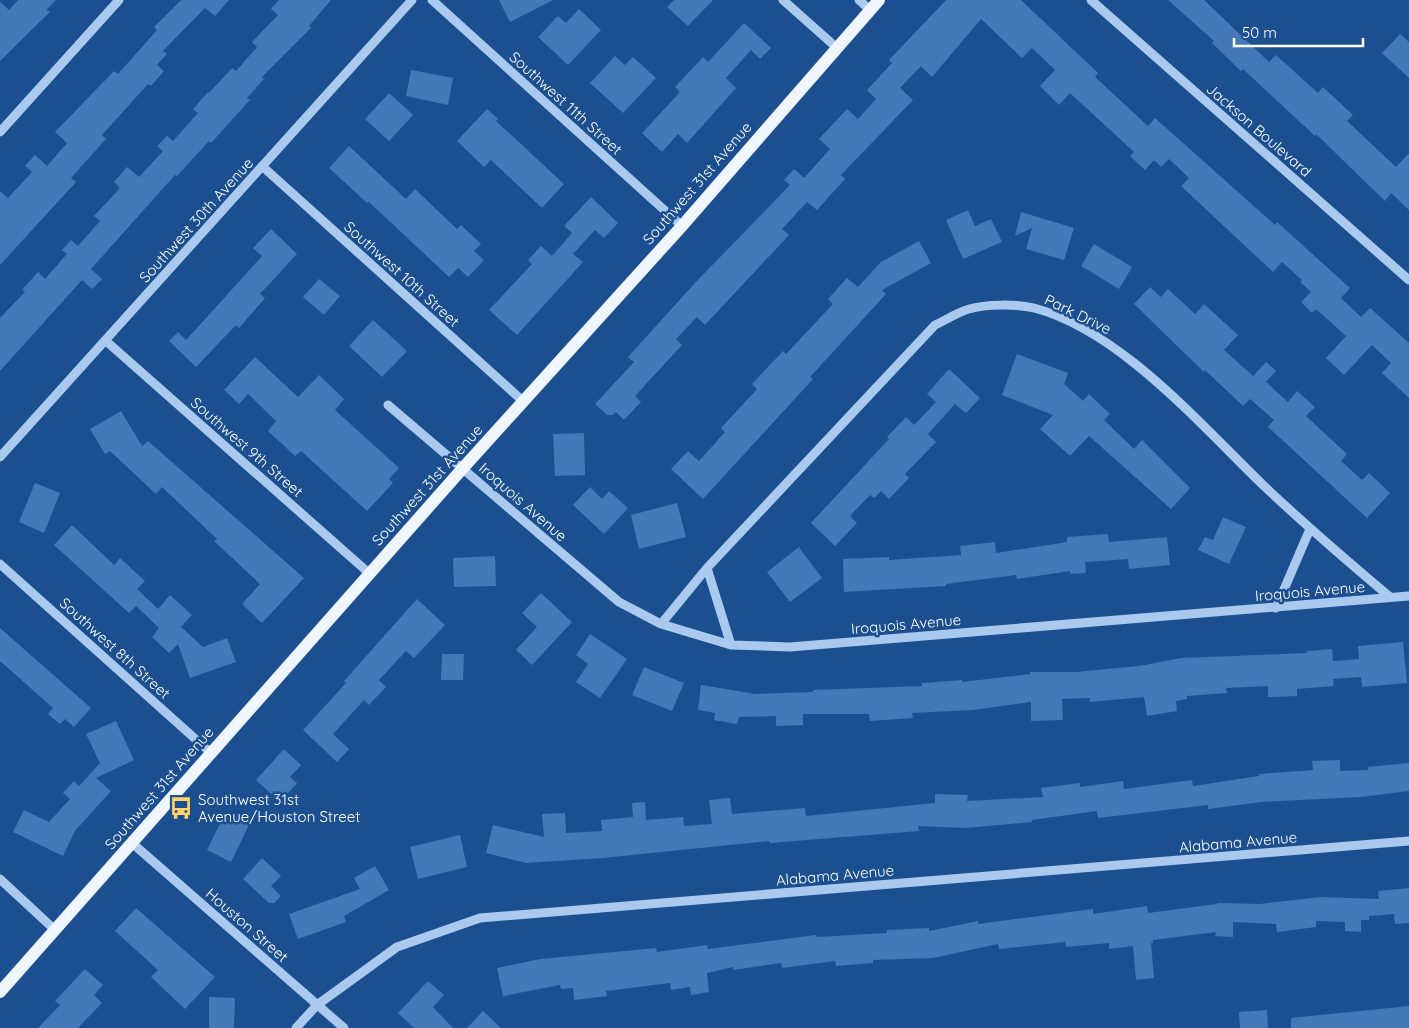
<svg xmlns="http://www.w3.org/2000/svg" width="1409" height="1028" viewBox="0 0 1409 1028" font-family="Quicksand,sans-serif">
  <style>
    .building { fill: #4478b7 }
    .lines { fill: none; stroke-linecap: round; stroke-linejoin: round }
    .minor { stroke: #a9c9ee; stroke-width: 9 }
    .major { stroke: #f0f6ff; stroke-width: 12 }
    .labels { text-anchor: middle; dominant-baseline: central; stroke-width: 5; stroke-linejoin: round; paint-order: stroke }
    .street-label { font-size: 15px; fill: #fff; stroke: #1b4f8f }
    .poi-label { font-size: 15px; fill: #fff; stroke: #1b4f8f; text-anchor: start }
  </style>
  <rect width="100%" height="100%" fill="#1b4f8f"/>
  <path class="building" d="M18 0H56L46 10 50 12 0 61V2L9 10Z
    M181 0H229L215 16 205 8 163 51 167 54 157 65 164 71 151 86 148 84 102 135 106 139 71 178 76 182 0 265V191L8 198 32 172 25 166 35 155 47 166 67 143 55 132 114 71 118 74 157 30 154 27Z
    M279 0H331L309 26 311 28 262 77 264 79 247 98 250 100 211 143 209 141 177 176 175 175 91 269 102 279 92 289 82 280 0 371V318L25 292 22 290 38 272 45 279 67 254 62 250 71 240 78 246 100 221 94 216 120 188 114 182 127 167 139 177 163 151 157 146 167 136 173 141 198 113 193 109 208 92 209 93 232 68 236 71 257 47 252 42 278 15 271 9Z
    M499 0H553L510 22Z
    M674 0H713L688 26 667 7Z
    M946 0H1021L1098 73 1095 77 1148 126 1155 118 1275 225 1277 222 1350 288 1341 298 1361 317 1370 308 1409 343V398L1382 373 1391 363 1372 345 1344 375 1326 358 1346 336 1316 309 1312 313 1301 302 1311 292 1300 282 1302 280 1282 262 1273 272 1181 186 1189 178 1169 159 1161 167 1154 160 1145 170 1130 156 1134 152 1070 93 1059 105 1040 86 1055 70 1032 48 1022 58 981 19 932 77 921 66 900 88 913 100 841 175 845 179 817 210 807 202 782 229 789 235 705 325 697 317 676 339 682 345 635 396 641 402 624 420 616 412 612 415H607L595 404 634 362 628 357 694 284 790 185 784 180 794 169 804 178 830 149 819 139 847 109 858 119 876 99 867 90 892 63 889 60Z
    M1168 0H1204L1269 62 1276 55 1318 93 1323 87 1353 115 1347 121 1396 167 1409 153V210L1391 193 1385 201 1316 134 1315 136 1243 69 1241 71 1212 43 1214 41Z
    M579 9 601 30 568 65 538 37 558 16 566 23Z
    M744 23 771 48 760 59 751 50 726 78 736 88 687 143 678 134 662 152 642 133 680 92 675 87 703 57 708 62Z
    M1400 34 1409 42V78L1382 53Z
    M615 56 625 65 633 57 656 78 623 113 590 83Z
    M411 70 453 78 448 105 406 96Z
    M389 93 413 115 389 141 365 119Z
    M487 109 498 119 496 121 564 184 542 208 491 160 484 167 457 141Z
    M349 146 406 199 415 189 457 229 461 225 481 244 474 251 484 260 468 277 458 268 449 277 369 202 367 203 329 168Z
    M591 197 618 223 604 238 595 230 573 254 583 262 517 335 489 310 532 264 528 260 541 246 552 256 572 233 564 226Z
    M968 210 975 226 991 219 1002 242 963 259 946 220Z
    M1021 212 1074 228 1064 260 1026 249 1032 228 1015 236Z
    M271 229 297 254 260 294 265 298 239 328 236 325 196 367 169 341 178 332 186 340 216 307 262 256 253 248Z
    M919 241 931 263 882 290 886 294 810 377 813 379 703 499 671 469 688 451 699 461 725 432 721 428 757 389 752 384 783 351 786 354 833 304 828 299 847 278 858 287 881 262Z
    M1094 244 1132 267 1119 289 1081 266Z
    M319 279 340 296 324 315 303 297Z
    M1150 287 1161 297 1168 289 1195 314 1204 304 1238 335 1224 350 1253 376 1266 362 1276 371 1266 382 1288 402 1297 391 1315 407 1306 416 1347 454 1341 461 1362 480 1369 473 1390 493 1367 518 1268 427 1274 420 1250 399 1243 406 1205 370 1204 372 1134 304Z
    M373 320 407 351 382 377 349 346Z
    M1017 354 1068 373 1064 384 1083 401 1089 394 1110 414 1104 420 1134 449 1142 440 1190 488 1171 509 1089 436 1070 456 1040 429 1053 415 1002 395Z
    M255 357 298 397 319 375 344 399 335 410 399 468 389 479 393 483 367 511 301 451 295 456 268 431 276 421 248 394 239 404 224 390Z
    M949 369 980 398 966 413 955 404 928 434 936 442 905 474 909 478 889 499 881 491 874 498 870 495 850 516 857 523 835 546 811 523 889 439 887 437 906 417 914 425 936 402 927 394Z
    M121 411 142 446 148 441 304 578 262 623 242 604 260 584 214 541 217 539 162 487 156 494 110 451 105 454 90 429Z
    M584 433 585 475 555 476 553 434Z
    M35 483 60 493 44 533 19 522Z
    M590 487 602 499 609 491 628 508 604 534 573 505Z
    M677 503 686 537 639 549 631 515Z
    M1223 517 1246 527 1229 564 1198 550 1205 537 1213 540Z
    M72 525 114 565 120 558 145 581 137 589 158 609 170 595 192 615 181 627 203 647 227 638 236 662 190 678 178 644 169 653 152 637 159 628 136 606 129 613 54 545Z
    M1108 534 1109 542 1167 537 1170 565 1129 569 1128 559 1085 562 1086 573 1070 574V571L1017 579 1016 575 946 584V586L844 592 843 559 889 557V560L961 555 960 546 995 542 996 553 1067 542V537Z
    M799 547 822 578 790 602 767 572Z
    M495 556 496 586 454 587 453 558Z
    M541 593 572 622 532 665 516 650 537 627 522 613Z
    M417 599 445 625 414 658 406 651 379 680 386 687 369 705 364 700 333 734 349 749 337 762 303 730 346 683 344 681Z
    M0 628 91 708 74 727 65 719 60 724 48 714 53 708 0 661Z
    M590 634 627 659 600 698 576 682 588 664 576 655Z
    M1403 642 1407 683 1362 687 1361 677 1333 679 1334 686 1297 689V696L1268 697V686L1226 688 1227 693 1187 696V699L1176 701 1177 711 1147 716 1144 697 1090 702V698L1062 699 1063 720 1031 721V702L973 710 912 713 913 718 870 721 869 714H803V725L776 726V716L739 717 737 724 714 720 715 713 698 710 701 685 755 694 813 692V690L922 686V683L962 680V682L1030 674V672H1076L1139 666 1181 658 1307 653V651L1332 649 1333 661 1359 659 1358 646Z
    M442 654H464L463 680H441Z
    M644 667 684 683 672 711 632 695Z
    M116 721 134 760 96 778 111 791 75 831 63 856 13 832 24 810 49 822 70 799 63 793 74 781 79 786 100 763 86 734Z
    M284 749 301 765 290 777 297 783 280 802 256 780Z
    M1340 760V771L1368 770V767L1409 763V791L1361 797 1261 802 1208 809V805L1098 818 1097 811 1032 820V822L966 828 918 826 919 831 770 843 769 841 603 858 526 863 486 853 493 825 544 837 542 814 565 813 566 833 602 831 601 820 633 817 632 803 645 802 646 820 683 817 684 826 712 824 709 800 730 798 732 814 805 808 806 816 935 803V794L968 795 967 801 1043 797 1041 788 1080 783V787L1123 781 1124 789 1192 780 1193 786 1259 776V774L1313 770 1312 761Z
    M225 813 249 825 231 862 207 850Z
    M460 835 467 867 418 879 410 847Z
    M262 858 281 876 271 886 281 896 274 903H269L243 879Z
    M375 866 389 890 344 916 346 922 298 939 289 914 360 889 354 878Z
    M1409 888V923L1395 924 1394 914 1369 916V920H1361V932L1345 931V922L1316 921V927L1277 932 1276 924 1233 922V937L1215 936 1216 932 1153 940V943H1151L1154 978 1136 980 1133 946 1109 949V943L1066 947 1065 942 999 949 998 944 933 958 873 960V963L836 966 835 961 782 968 781 963 733 970V967L707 973 709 992 691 995 690 987 671 990 670 983 606 991 607 996 574 1000 573 988 561 989 560 985 503 996 497 968 540 959 656 948 657 952 707 945 708 949 816 935 817 937 887 933V930L929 928V931L978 921V924L1093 909V914L1147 906 1148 913 1217 904V903L1260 904 1321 897 1379 899 1378 891Z
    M136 908 215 977 185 1009 151 977 158 970 115 931Z
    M85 969 103 985 94 995 102 1003 78 1028H38L60 1005 55 1001Z
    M428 981 444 995 433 1007 453 1028H414L398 1013Z
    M209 997 235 998 234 1028H209Z
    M1409 1006V1028H1291V1018Z
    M1267 1010 1268 1028H1240L1239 1012Z
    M483 1011 501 1028H467Z"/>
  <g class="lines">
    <path class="minor" d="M432 0 682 226
      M783 0 837 48
      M859 0 870 10
      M1091 0 1409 280
      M0 132 119 0
      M262 166 524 402
      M106 341 370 574
      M388 405 619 602 661 624 731 645 790 647 1409 596
      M0 457 412 0
      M0 564 211 753
      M707 568 731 645
      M1276 608 1310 529
      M661 624 707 568 935 325C946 320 958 312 969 309 985 304 1018 304 1034 308 1119 330 1200 424 1262 484 1303 523 1346 560 1390 597
      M132 843 344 1028
      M0 879 55 930
      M296 1028 317 1005 397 947 480 918 1409 841"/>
    <path class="major" d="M0 992 463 468 682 226 879 0"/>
  </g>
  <defs>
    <symbol id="bus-bare" viewBox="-9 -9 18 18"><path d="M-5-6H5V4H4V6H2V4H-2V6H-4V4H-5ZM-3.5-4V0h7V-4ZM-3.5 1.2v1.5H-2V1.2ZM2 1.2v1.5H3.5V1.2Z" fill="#ffd166" stroke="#1b4f8f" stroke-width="2.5" paint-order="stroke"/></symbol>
  </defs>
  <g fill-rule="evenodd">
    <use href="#bus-bare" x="165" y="792" width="32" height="32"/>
  </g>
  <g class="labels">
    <g class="street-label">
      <text transform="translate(566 103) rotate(42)">Southwest 11th Street</text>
      <text transform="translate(1259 130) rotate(41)">Jackson Boulevard</text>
      <text transform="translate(697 183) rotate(-49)">Southwest 31st Avenue</text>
      <text transform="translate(196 220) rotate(-48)">Southwest 30th Avenue</text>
      <text transform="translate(402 274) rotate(42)">Southwest 10th Street</text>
      <text transform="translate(1078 314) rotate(26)">Park Drive</text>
      <text transform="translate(247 447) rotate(41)">Southwest 9th Street</text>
      <text transform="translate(427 485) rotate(-48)">Southwest 31st Avenue</text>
      <text transform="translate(523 502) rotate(41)">Iroquois Avenue</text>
      <text transform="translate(1310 591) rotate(-5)">Iroquois Avenue</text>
      <text transform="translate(906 624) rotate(-5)">Iroquois Avenue</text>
      <text transform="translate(115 648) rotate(42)">Southwest 8th Street</text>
      <text transform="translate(159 788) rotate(-49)">Southwest 31st Avenue</text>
      <text transform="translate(1238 842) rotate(-5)">Alabama Avenue</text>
      <text transform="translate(835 875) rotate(-5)">Alabama Avenue</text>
      <text transform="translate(247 925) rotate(41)">Houston Street</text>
    </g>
    <g class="poi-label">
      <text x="198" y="799">Southwest 31st<tspan x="198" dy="17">Avenue/Houston Street</tspan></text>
    </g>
  </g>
  <path d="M1234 38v8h129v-8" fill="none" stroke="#ffffff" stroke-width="2.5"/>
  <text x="1242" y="38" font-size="15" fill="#ffffff" stroke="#1b4f8f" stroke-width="4" paint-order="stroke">50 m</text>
</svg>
